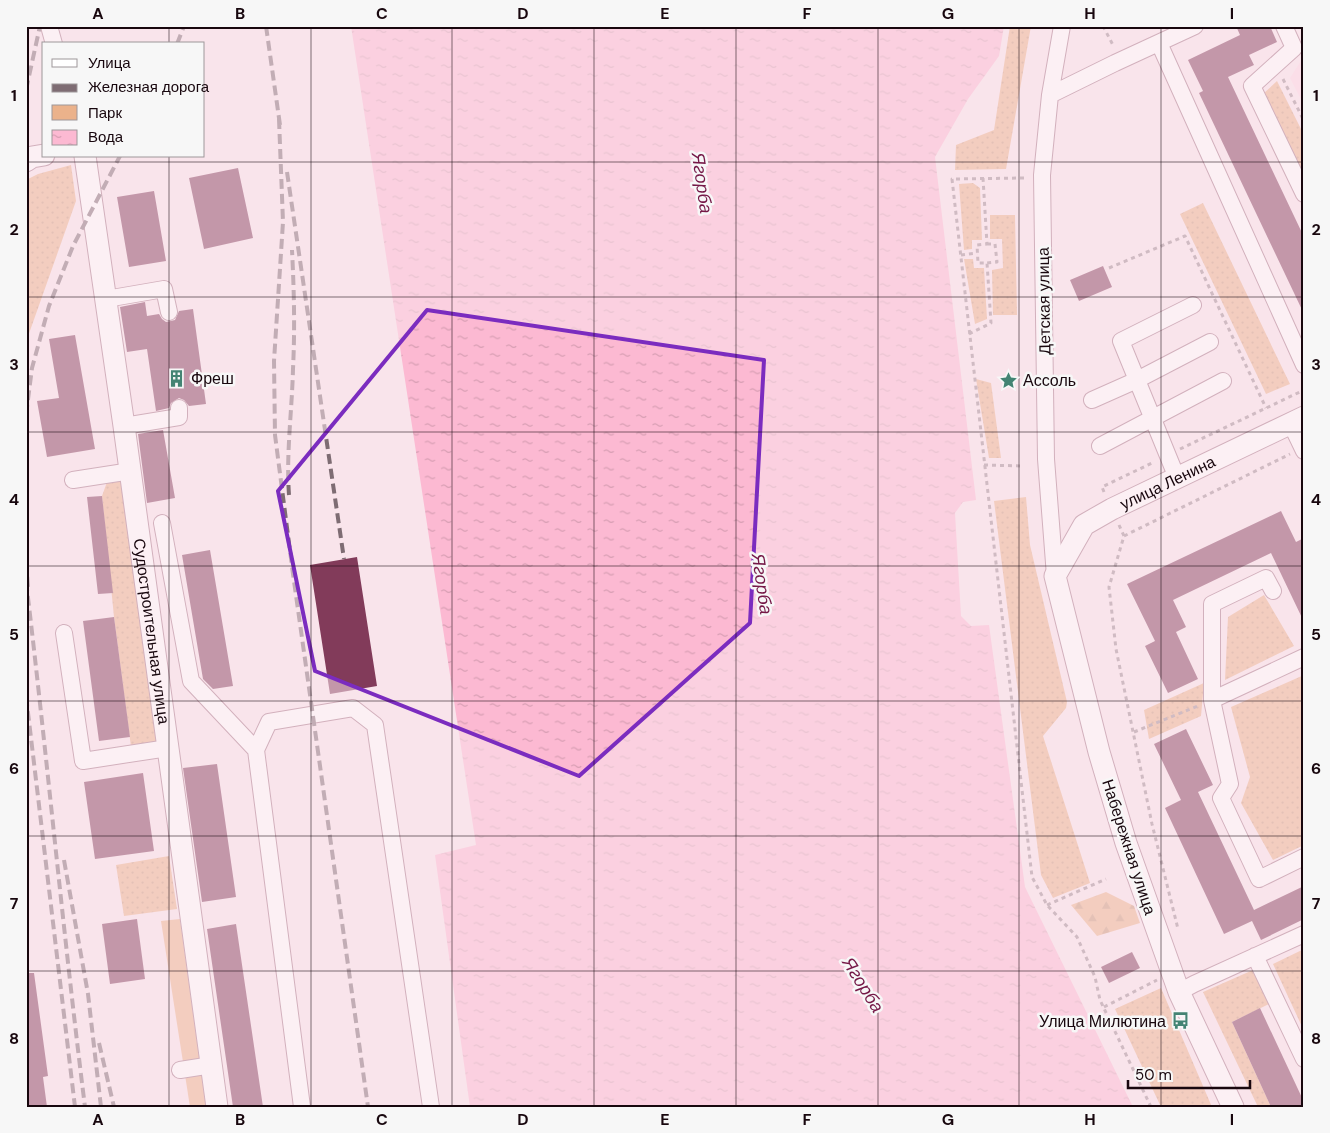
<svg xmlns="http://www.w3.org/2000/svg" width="1330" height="1133" viewBox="0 0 1330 1133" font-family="'DM Sans',sans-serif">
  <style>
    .built { fill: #fcd7e4 }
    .grass { fill: url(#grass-dots) }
    .forest { fill: url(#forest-firs) }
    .park { fill: #ebb28b }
    .water { fill: url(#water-ripples) }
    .building { fill: #823b5a }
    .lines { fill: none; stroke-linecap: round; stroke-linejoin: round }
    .minor-casing { stroke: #a37385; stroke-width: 18 }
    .major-casing { stroke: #a37385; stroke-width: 23 }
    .path { stroke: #9e8b92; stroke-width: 3; stroke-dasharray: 4 4; stroke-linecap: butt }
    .minor { stroke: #fff; stroke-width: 16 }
    .major { stroke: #fff; stroke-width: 21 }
    .rail { stroke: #7e6c73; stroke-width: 4; stroke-dasharray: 10 5; stroke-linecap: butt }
    .marked { fill: none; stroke: #7b2cbf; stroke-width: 4; stroke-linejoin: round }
    .grid { fill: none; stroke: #18070e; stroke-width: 1; stroke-opacity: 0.55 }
    .labels { text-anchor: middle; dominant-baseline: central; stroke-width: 5; stroke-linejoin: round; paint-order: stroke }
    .street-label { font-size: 16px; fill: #18070e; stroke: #f7f7f7 }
    .poi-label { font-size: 16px; fill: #18070e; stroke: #f7f7f7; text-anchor: start }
    .water-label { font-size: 18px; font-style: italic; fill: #751847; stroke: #f7f7f7 }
    .neatline { fill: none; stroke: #18070e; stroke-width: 2 }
    .grid-label { font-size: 16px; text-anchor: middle; font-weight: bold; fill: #18070e }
  </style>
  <defs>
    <pattern id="grass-dots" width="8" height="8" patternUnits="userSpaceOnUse" patternTransform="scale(1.25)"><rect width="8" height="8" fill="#ebb28b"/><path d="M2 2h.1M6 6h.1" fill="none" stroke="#c99877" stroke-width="1.8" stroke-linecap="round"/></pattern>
    <pattern id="forest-firs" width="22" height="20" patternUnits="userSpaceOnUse" patternTransform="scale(1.25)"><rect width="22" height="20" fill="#ebb28b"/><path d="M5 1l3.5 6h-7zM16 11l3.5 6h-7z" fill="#c99877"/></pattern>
    <pattern id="water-ripples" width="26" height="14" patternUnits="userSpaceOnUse" patternTransform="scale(1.25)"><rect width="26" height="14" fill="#fcb9d2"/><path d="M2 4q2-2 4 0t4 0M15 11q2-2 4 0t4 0" fill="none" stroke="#d79eb3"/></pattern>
  </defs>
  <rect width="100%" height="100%" fill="#f9e4eb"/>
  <path class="built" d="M1304 56V105L1290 78Z"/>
  <path class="grass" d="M1010 26H1031L1006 169 955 170 956 145 994 130Z
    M1277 81 1304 135V179L1263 94Z
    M71 165 76 201 26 342V180L38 174Z
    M973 183 980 188 982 240H972V249L964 250 959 184Z
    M1203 203 1290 384 1266 394 1180 214Z
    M990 215H1015L1017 315H993L992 270 1003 268 1002 239H990Z
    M964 259H973L974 268H984L987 319 975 324Z
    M976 379 991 383 1001 458H989Z
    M122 477 157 743 131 747 114 617 102 496 107 482Z
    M1026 497 1030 545 1067 702 1066 708 1043 736 1090 883 1053 898 1041 875 994 501Z
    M1264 595 1294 646 1225 680 1228 617Z
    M1304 675V845L1273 860 1241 803 1250 777 1231 707Z
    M1204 683 1201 716 1149 739 1144 710Z
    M169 856 177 909 124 916 116 865Z
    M1304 949V1031L1273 964Z
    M1253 970 1269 1004 1232 1022 1271 1107H1258L1203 992Z
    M1161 988 1212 1107H1161L1115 1009Z"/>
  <path class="forest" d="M1106 892 1134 906 1140 923 1097 936 1071 905Z"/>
  <path class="park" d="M180 919 206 1107H190L161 921Z"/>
  <path class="water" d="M351 26H1004L999 56 968 99 935 157 976 500 963 502 955 513 961 616 971 626 989 625 1025 887 1133 1107H470L435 855 476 845Z"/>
  <path class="building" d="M1236 26H1270L1277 42 1249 55 1254 65 1228 77 1304 237V314L1199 93 1203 91 1188 60 1240 35Z
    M238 168 253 238 204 249 189 178Z
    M154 191 166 261 129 267 117 197Z
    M1103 266 1112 287 1079 301 1070 280Z
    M145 302 147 316 159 314 162 319 166 322 175 320 179 311 193 309 206 404 189 406 184 400 179 398 171 403 169 408 156 411 147 349 127 352 120 307Z
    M75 335 95 449 47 457 37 401 59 398 49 339Z
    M163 430 175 498 147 503 138 434Z
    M102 496 113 593 98 594 87 497Z
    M1281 511 1296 542 1304 538V622L1271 553 1173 600 1186 627 1176 632 1198 679 1168 693 1145 646 1155 641 1127 584Z
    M210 550 233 686 213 689 203 679 182 555Z
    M357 557 377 686 330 694 310 565Z
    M114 617 130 737 99 741 83 621Z
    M1186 729 1213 785 1198 792 1254 910 1304 886V919L1261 940 1252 921 1224 934 1165 808 1181 800 1154 744Z
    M217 764 236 897 202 902 183 768Z
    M143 773 154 851 95 859 84 782Z
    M137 919 145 979 110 984 102 924Z
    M236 924 263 1107H233L207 929Z
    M1132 952 1140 968 1109 983 1101 967Z
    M26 973H34L48 1076 43 1077 47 1107H26Z
    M1260 1008 1304 1102V1107H1271L1232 1022Z"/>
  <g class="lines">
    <defs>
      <path id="minor" d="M49 26 54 44
        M1284 26 1294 48 1252 86 1304 194
        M1159 43 1304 365
        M1050 95 1115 63 1195 26
        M106 299 164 289 169 312
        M1092 400 1137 380 1210 342
        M1291 424 1304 451
        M124 426 179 417V408
        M1100 446 1223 381
        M1177 478 1121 341 1193 305
        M73 480 131 471
        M162 523 191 681 256 750
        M1055 576 1046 459 1042 175 1050 95 1062 26
        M1273 591 1266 578 1212 604V700L1304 657
        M64 633 83 761 168 748
        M1212 700 1230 784 1221 798 1259 879 1304 857
        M1255 956 1304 1059
        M1179 992 1194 984 1304 934
        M180 1070 212 1065
        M302 1107 256 750 269 722 353 708 375 725 431 1107"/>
      <g id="major">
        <path id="s1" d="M85 156 124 426 217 1107"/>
        <path d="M26 161 32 157 44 155"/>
        <path id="s2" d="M1233 1107 1179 992 1126 843 1099 752 1055 576 1084 525 1112 509 1304 417"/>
      </g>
    </defs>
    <use href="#minor" class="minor-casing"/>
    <use href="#major" class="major-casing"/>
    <path class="path" d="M1103 26 1114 47
      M1283 79 1304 121
      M1024 178 952 179 1032 877 1047 905 1077 937 1095 977 1100 1000 1151 1107
      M987 244H995L997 262 987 263
      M961 255 977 253
      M1109 268 1185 236 1266 408
      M969 334 991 323 987 263H978L977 245 987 244 983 178
      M1180 449 1304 390
      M984 465 1024 466
      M1104 492 1102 487 1154 462
      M1119 525 1124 536 1109 587 1116 649 1152 824 1178 929
      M1124 536 1290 454
      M1134 732 1198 706
      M1047 905 1106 879
      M1104 1007 1157 980"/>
    <use href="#minor" class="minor"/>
    <use href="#major" class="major"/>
    <path class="rail" d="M266 26 280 125
      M177 44 184 26
      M26 90 40 26
      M279 119 283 222 274 361 275 435 293 574 368 1107
      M287 172 344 559
      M26 415 32 368 49 306 73 246 120 156
      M289 495C286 453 292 411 293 369 295 329 294 289 292 250
      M26 562 28 587
      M26 581C47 756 63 932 85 1107
      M26 696 75 1107
      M64 860 88 994 101 1107
      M99 1043 114 1107"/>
  </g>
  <path d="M0 0H1330V1133H0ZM427 310 764 360 750 623 579 776 315 671 278 491Z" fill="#f9e4eb" fill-opacity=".55" fill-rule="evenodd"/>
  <path class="marked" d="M427 310 764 360 750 623 579 776 315 671 278 491Z"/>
  <path class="grid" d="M169 26V44M311 26V1107M452 26V1107M594 26V1107M736 26V1107M878 26V1107M1019 26V1107M1161 26V1107M169 156V1107M26 162H1304M26 297H1304M26 432H1304M26 566H1304M26 701H1304M26 836H1304M26 971H1304"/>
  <defs>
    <symbol id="building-bare" viewBox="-9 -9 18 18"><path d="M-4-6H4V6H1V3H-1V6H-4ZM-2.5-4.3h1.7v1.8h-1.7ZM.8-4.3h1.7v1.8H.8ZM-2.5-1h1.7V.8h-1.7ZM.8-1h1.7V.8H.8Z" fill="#438473" stroke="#f7f7f7" stroke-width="2.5" paint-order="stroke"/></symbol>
    <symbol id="sight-bare" viewBox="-9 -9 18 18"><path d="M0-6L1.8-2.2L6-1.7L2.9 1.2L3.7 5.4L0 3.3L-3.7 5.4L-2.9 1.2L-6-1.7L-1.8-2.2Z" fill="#438473" stroke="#f7f7f7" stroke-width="2.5" paint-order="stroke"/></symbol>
    <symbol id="bus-bare" viewBox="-9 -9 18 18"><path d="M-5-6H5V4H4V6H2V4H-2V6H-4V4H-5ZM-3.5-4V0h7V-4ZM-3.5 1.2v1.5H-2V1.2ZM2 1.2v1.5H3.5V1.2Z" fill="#438473" stroke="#f7f7f7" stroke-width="2.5" paint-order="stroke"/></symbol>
  </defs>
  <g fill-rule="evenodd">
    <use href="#building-bare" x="164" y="366" width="25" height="25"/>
    <use href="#sight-bare" x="996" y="368" width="25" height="25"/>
    <use href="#bus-bare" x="1168" y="1008" width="25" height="25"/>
  </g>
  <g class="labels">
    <g class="street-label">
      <text transform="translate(1044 301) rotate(-91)">Детская улица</text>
      <text stroke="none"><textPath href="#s2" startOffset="714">улица Ленина</textPath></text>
      <text stroke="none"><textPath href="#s1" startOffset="480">Судостроительная улица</textPath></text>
      <text transform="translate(1129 847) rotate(72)">Набережная улица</text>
    </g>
    <g class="poi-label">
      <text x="191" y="378">Фреш</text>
      <text x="1023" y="380">Ассоль</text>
      <text x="1166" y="1021" text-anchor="end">Улица Милютина</text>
    </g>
    <g class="water-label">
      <text transform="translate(702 183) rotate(82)">Ягорба</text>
      <text transform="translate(762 584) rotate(82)">Ягорба</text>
      <text transform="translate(863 985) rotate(58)">Ягорба</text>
    </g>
  </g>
  <rect width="1330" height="1133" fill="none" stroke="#f7f7f7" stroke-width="55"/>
  <rect x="42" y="42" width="162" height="115" fill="#f7f7f7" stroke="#9e979a"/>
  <rect x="52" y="59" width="25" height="8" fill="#ffffff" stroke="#9e979a"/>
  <text x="88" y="68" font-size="15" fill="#18070e">Улица</text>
  <rect x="52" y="84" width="25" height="8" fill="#7e6c73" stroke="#9e979a"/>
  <text x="88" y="92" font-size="15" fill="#18070e">Железная дорога</text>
  <rect x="52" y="105" width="25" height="15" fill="#ebb28b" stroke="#9e979a"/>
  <text x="88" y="118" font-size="15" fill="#18070e">Парк</text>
  <rect x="52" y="130" width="25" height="15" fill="url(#water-ripples)" stroke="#9e979a"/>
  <text x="88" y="142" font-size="15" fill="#18070e">Вода</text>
  <path d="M1128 1080v8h122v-8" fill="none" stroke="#18070e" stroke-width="2.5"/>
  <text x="1135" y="1080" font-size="15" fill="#18070e" stroke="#f7f7f7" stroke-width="4" paint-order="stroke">50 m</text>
  <rect x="28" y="28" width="1274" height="1078" class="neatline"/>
  <g class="grid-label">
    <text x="98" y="19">A</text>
    <text x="240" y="19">B</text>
    <text x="382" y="19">C</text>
    <text x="523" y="19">D</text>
    <text x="665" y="19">E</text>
    <text x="807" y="19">F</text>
    <text x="948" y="19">G</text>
    <text x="1090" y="19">H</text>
    <text x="1232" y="19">I</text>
    <text x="14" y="101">1</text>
    <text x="1316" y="101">1</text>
    <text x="14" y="235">2</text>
    <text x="1316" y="235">2</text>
    <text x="14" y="370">3</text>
    <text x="1316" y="370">3</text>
    <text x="14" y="505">4</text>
    <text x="1316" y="505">4</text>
    <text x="14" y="640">5</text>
    <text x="1316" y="640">5</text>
    <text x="14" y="774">6</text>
    <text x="1316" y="774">6</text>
    <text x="14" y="909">7</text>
    <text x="1316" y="909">7</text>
    <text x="14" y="1044">8</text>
    <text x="1316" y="1044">8</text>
    <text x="98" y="1125">A</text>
    <text x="240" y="1125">B</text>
    <text x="382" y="1125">C</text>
    <text x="523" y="1125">D</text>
    <text x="665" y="1125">E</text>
    <text x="807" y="1125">F</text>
    <text x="948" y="1125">G</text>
    <text x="1090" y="1125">H</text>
    <text x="1232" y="1125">I</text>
  </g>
</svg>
